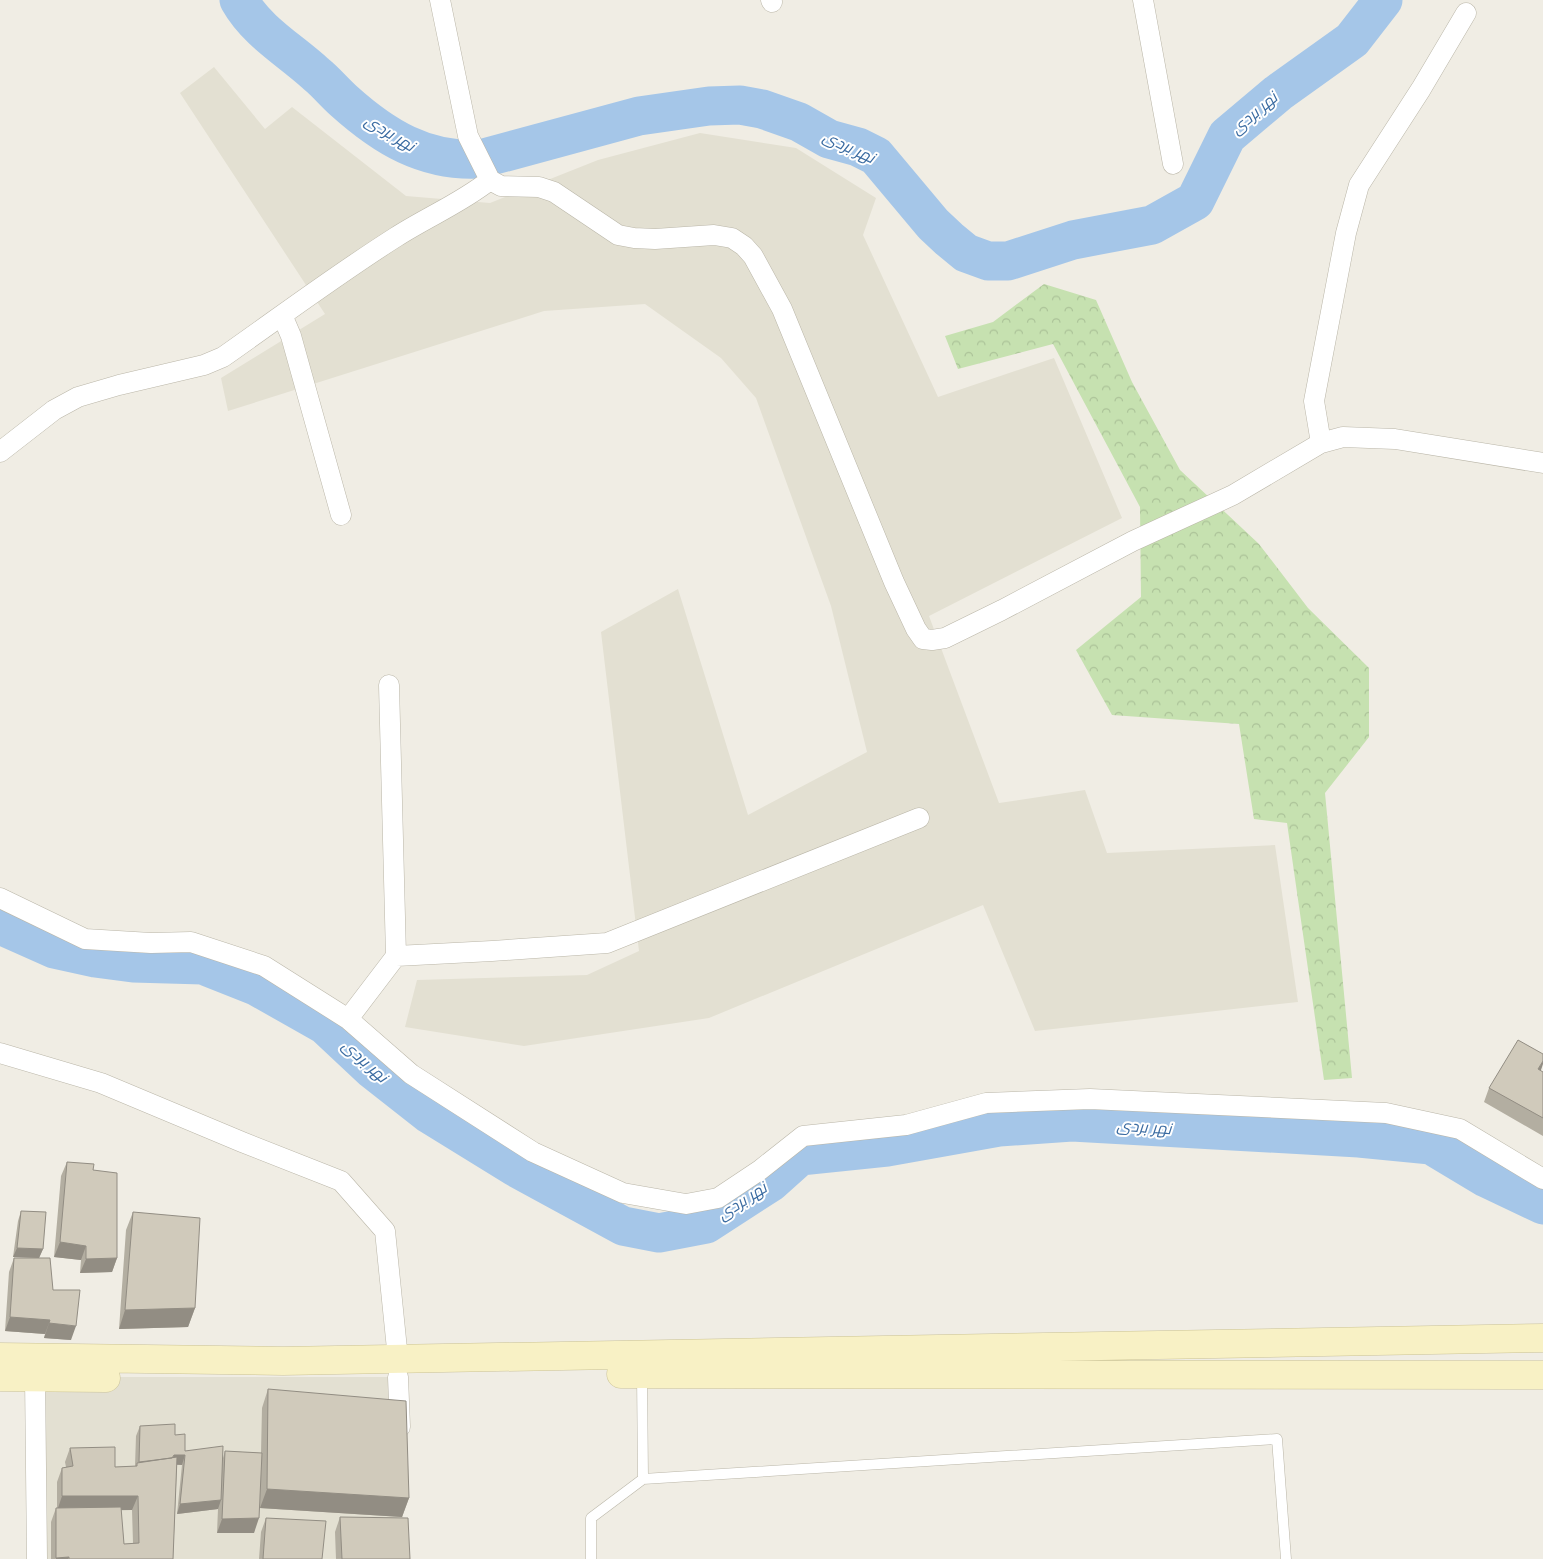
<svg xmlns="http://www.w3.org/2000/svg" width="1543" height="1559" viewBox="0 0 1543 1559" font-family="Montserrat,Cairo,sans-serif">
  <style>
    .residential { fill: #e3e0d2 }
    .forest { fill: url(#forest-crowns) }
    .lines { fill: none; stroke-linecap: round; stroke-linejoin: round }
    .river { stroke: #a5c6e8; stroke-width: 39 }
    .lane-casing { stroke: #bab6a8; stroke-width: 11 }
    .street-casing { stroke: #bab6a8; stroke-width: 21 }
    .secondary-casing { stroke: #cbc397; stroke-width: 29 }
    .lane { stroke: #fff; stroke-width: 10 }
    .street { stroke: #fff; stroke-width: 20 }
    .secondary { stroke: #f8f1c5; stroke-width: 28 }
    .wall { fill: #b3aea1; fill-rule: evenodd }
    .shaded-wall { fill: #928d83 }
    .building { fill: #d0cabb; stroke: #928d83 }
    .labels { text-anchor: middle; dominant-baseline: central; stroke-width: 4; stroke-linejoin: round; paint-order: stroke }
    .water-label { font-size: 16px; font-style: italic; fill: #3a6ba1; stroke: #fff }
  </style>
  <defs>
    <pattern id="forest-crowns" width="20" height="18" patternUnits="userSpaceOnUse" patternTransform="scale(1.25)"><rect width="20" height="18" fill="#c6e1b0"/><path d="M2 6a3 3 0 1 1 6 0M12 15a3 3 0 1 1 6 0" fill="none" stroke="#abc298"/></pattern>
  </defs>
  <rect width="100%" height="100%" fill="#f0ede4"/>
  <path class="residential" d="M214 67 265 129 292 107 406 196 490 203 598 160 700 133 796 148 876 198 863 235 938 397 1054 358 1122 518 929 616 999 803 1085 790 1107 853 1275 845 1298 1002 1035 1031 983 905 709 1018 524 1046 405 1027 417 980 587 975 639 951 601 632 678 589 748 815 867 752 831 606 756 398 721 358 645 304 544 311 228 411 221 378 325 314 180 93Z
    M35 1377H398L404 1559H37Z"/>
  <path class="forest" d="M1044 284 1096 300 1132 382 1180 470 1259 544 1308 608 1369 668V737L1325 793 1352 1078 1324 1080 1287 823 1254 819 1239 724 1112 715 1076 650 1141 597 1140 507 1053 344 958 369 945 336 993 322Z"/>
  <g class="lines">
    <path class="river" d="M239 0C257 32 290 50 316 74 326 82 334 92 344 101 384 137 425 162 480 159L639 116 709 106 740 105 762 109 799 122 829 139 858 147 876 156 933 224 949 239 966 253 988 261H1008L1073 240 1152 225 1195 201 1227 136 1278 93 1352 40 1383 0
      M0 925 54 949 95 958 133 963 203 965 256 986 325 1025 373 1070 429 1114 515 1167 623 1226 659 1233 706 1224 771 1182 800 1156 887 1147 999 1127 1072 1122 1359 1138 1431 1145 1486 1178 1543 1205"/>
    <defs>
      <path id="lane" d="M642 1374 643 1479
        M591 1559V1518L643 1479 1277 1439 1286 1559"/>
      <path id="street" d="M440 0 468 136 490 180 501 186 539 187 554 192 618 235 634 238 655 239 714 235 732 238 744 246 753 256 782 309 894 582 916 629 923 639 932 640 945 638 1002 610 1133 541 1233 495 1321 443 1343 437 1395 439 1543 463
        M771 0 772 2
        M1143 0 1173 164
        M282 315 291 336 341 515
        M1321 443 1314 401 1346 233 1359 185 1421 89 1466 13
        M0 452 54 410 78 397 119 385 204 365 223 357C280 317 336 275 396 237 427 217 461 203 490 180
        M389 685 396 956
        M0 898 85 939 151 943 191 942 264 966 348 1019 411 1074 533 1152 623 1193 686 1204 718 1198 760 1170 803 1136 906 1125 986 1103 1090 1099 1386 1113 1460 1129 1543 1179
        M348 1019 396 956 492 951 607 943 919 818
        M0 1053 101 1083 242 1142 341 1181 385 1231 398 1359
        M35 1377 37 1559
        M398 1377 400 1427"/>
      <path id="secondary" d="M0 1357 283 1361 1543 1338
        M621 1374 1543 1375
        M0 1377 106 1378"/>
    </defs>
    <use href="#lane" class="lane-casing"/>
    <use href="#street" class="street-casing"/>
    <use href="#secondary" class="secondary-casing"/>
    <use href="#lane" class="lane"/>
    <use href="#street" class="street"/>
    <use href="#secondary" class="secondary"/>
  </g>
  <path class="wall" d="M1541 1071 1543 1072V1136L1484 1102 1489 1088Z
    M67 1162 93 1170 117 1258 112 1272 80 1273 81 1260 54 1257 61 1176Z
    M21 1211 43 1249 39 1258 13 1257 18 1221Z
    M133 1212 195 1308 188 1327 119 1329 126 1230Z
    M14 1258 53 1290 71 1340 44 1338 45 1334 5 1331 9 1272Z
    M268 1389 409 1498 402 1517 260 1508V1491L254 1533H217L218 1509 177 1514 182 1465H177L173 1559H51V1522L56 1508H57V1482L62 1468 66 1467 65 1462 70 1448 115 1467 135 1466 136 1436 140 1426 175 1435 185 1451 223 1458 225 1451 261 1453 262 1408ZM121 1510H132L133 1543 124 1544Z
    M340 1517 410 1559H336L335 1532Z
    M266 1518 322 1559H259L261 1532Z"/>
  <path class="shaded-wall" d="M1543 1061V1064L1541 1070 1533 1084 1538 1069Z
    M60 1242 86 1246 81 1260 54 1257Z
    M17 1248 43 1249 39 1258 13 1257Z
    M117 1258 112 1272 80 1273 86 1259Z
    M195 1308 188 1327 119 1329 125 1310Z
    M10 1317 50 1320 45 1334 5 1331Z
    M49 1323 76 1326 71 1340 44 1338Z
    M174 1455H185L182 1465 170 1464Z
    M267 1489 409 1498 402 1517 260 1508Z
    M62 1496H138L132 1510 57 1511Z
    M221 1500 218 1509 177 1514 180 1504Z
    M259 1518 254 1533H217L222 1519Z
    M69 1557 68 1559H56V1558Z"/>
  <path class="building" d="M1518 1040 1543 1054V1061L1538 1069 1543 1072V1118L1489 1088Z
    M67 1162 94 1164 93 1170 117 1173V1258L86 1259V1246L60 1242Z
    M21 1211 46 1212 43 1249 17 1248Z
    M133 1212 200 1218 195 1308 125 1310Z
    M14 1258H50L53 1290H80L76 1326 49 1323 50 1320 10 1317Z
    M268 1389 406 1401 409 1498 267 1489Z
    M175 1424V1435L185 1434V1451L223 1446 221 1500 180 1504 185 1455H174L172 1458 139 1462 140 1426Z
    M115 1447V1467L137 1466V1463L177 1457 173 1559H69V1557L56 1558V1508L121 1507 124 1544 139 1543 138 1496H62V1468L73 1466 70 1448Z
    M225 1451 262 1453 259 1518 222 1519Z
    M340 1517 408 1518 410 1559H342Z
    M266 1518 326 1521 322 1559H263Z"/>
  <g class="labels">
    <g class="water-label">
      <text transform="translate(1254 113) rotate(-40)">نهر بردى</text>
      <text transform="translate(390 133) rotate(31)">نهر بردى</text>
      <text transform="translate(849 147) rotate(25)">نهر بردى</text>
      <text transform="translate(365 1061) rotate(42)">نهر بردى</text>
      <text transform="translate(1144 1127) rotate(4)">نهر بردى</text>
      <text transform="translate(742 1201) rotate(-33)">نهر بردى</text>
    </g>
  </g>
</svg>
